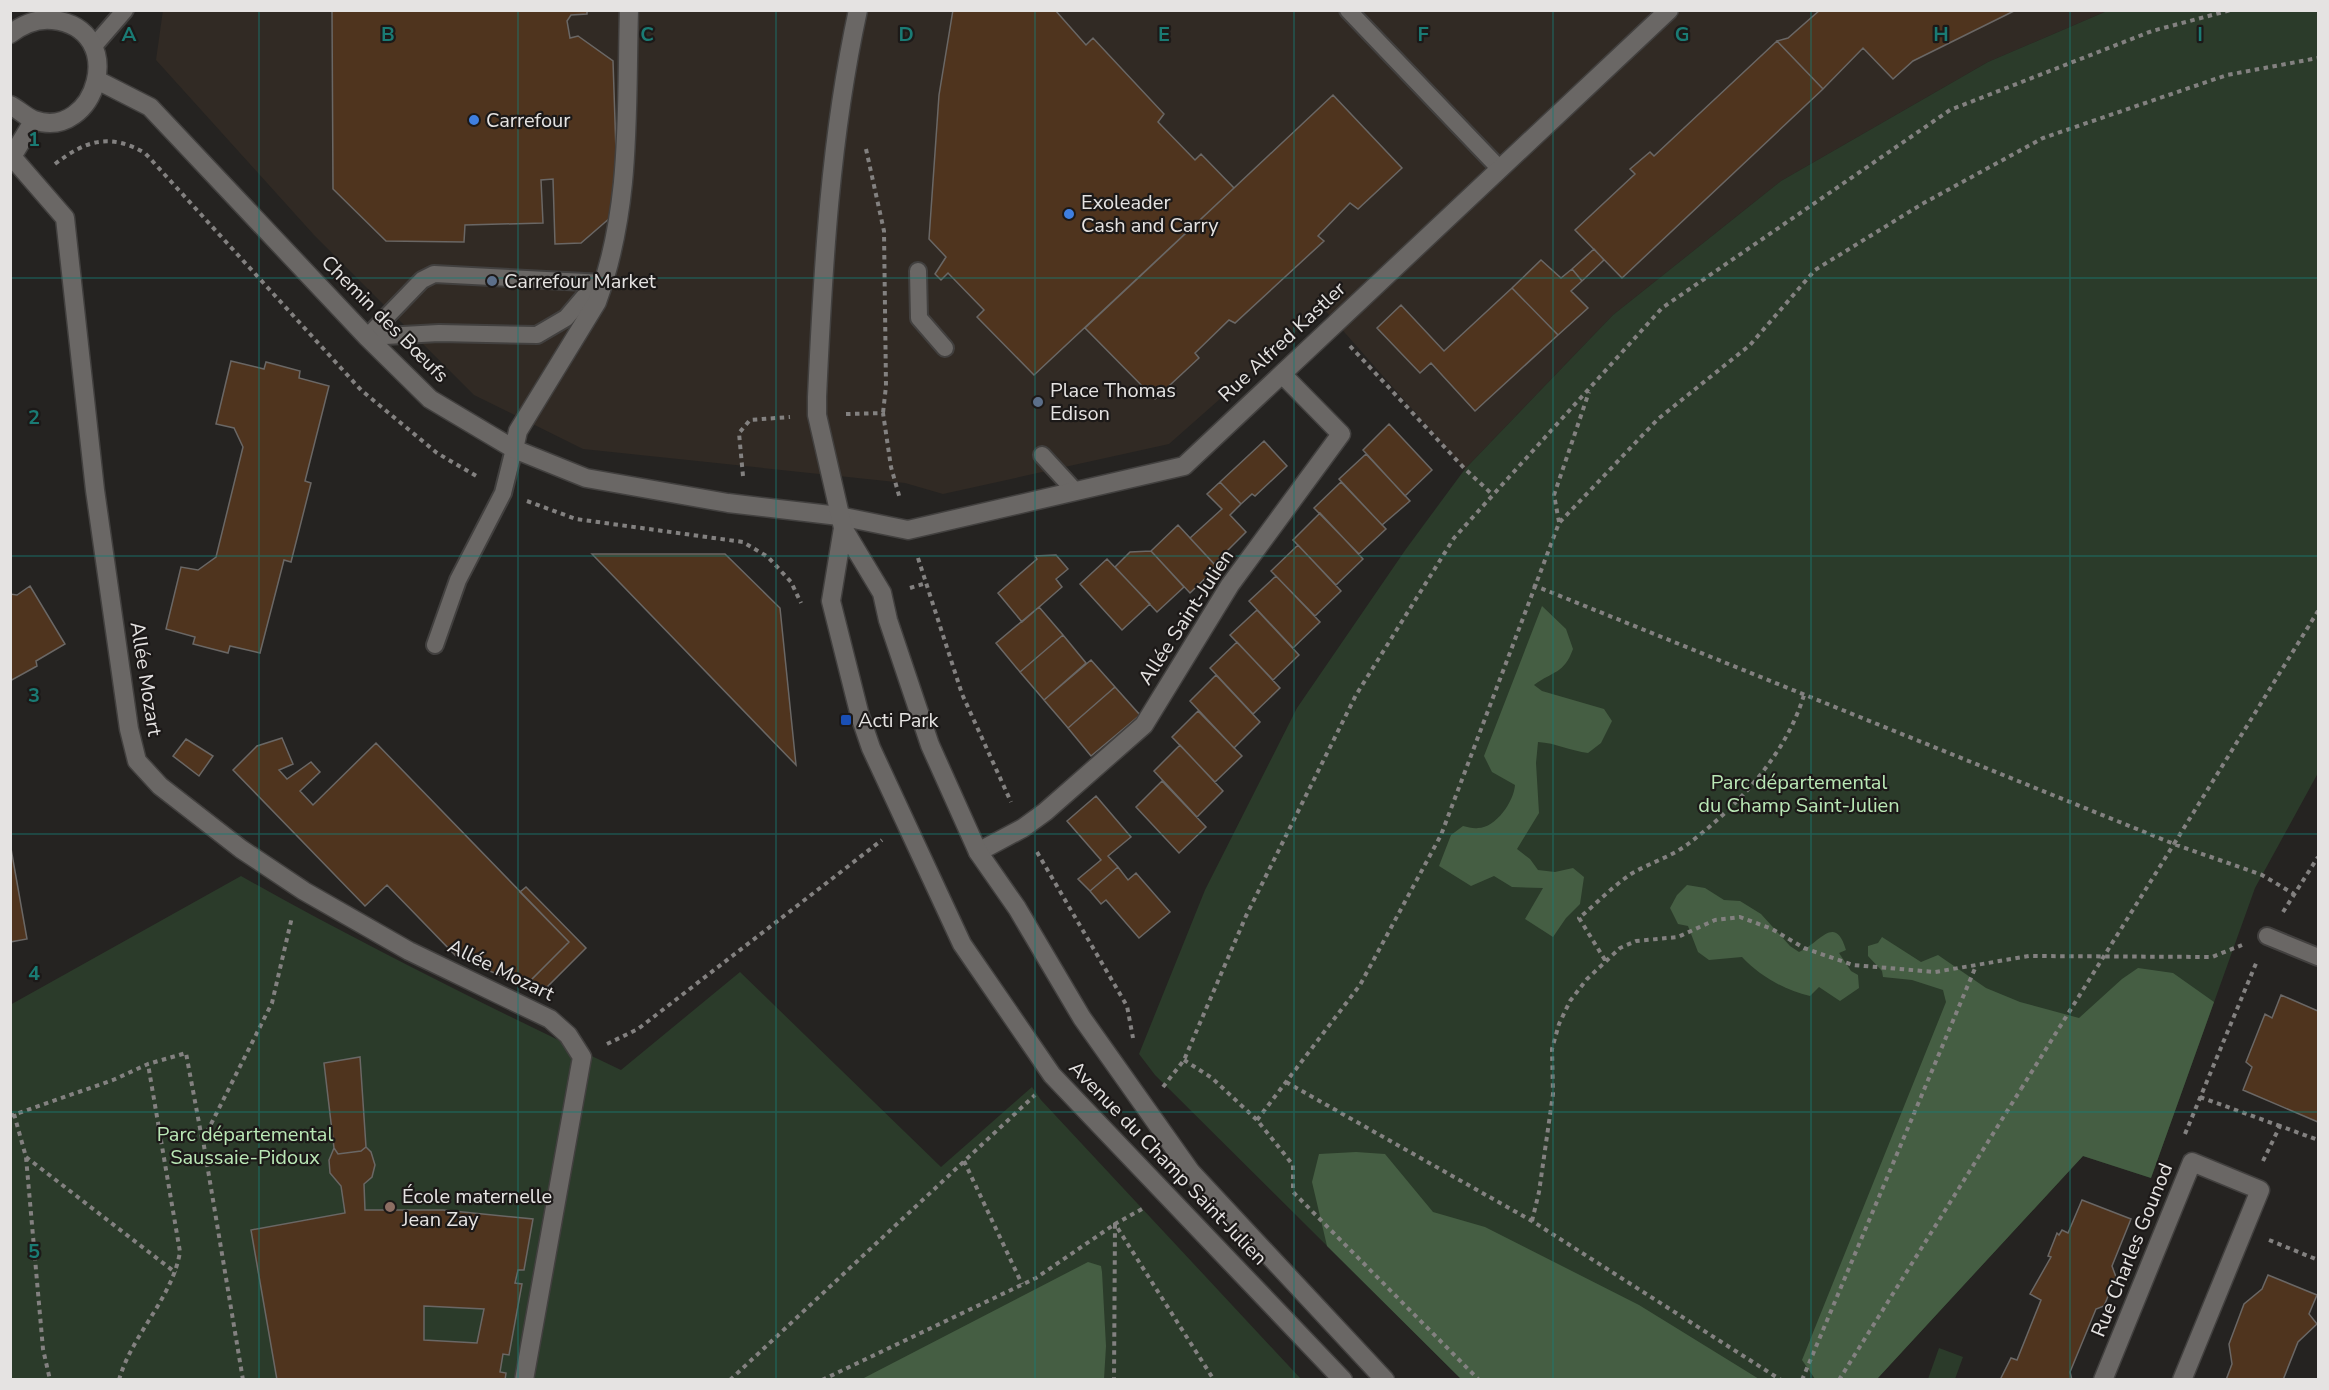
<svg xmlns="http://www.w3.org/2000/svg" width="2329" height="1390" viewBox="0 0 2329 1390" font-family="'Nunito Sans',sans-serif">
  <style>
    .built { fill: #312a24 }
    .green { fill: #2b3b2a }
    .forest { fill: #455e43 }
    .building { fill: #4f341e; stroke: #6a6765; stroke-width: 1.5; fill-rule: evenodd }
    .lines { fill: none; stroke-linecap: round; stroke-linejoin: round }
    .lane-casing { stroke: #42403f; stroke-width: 20 }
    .street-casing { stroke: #42403f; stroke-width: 21 }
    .secondary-casing { stroke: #42403f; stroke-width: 21 }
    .path { stroke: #838180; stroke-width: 4; stroke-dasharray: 4.5 4.5; stroke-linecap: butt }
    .lane { stroke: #6a6765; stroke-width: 16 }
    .street { stroke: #6a6765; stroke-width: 18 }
    .secondary { stroke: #6a6765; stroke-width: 18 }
    .path-bridge { stroke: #838180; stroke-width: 4; stroke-dasharray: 4.5 4.5; stroke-linecap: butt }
    .grid { fill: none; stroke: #1a7b74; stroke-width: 1.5; stroke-opacity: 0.55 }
    .shop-dot { fill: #3f7fe0; stroke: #1c1918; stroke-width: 2 }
    .service-dot { fill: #5c6f8a; stroke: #1c1918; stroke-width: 2 }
    .transit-dot { fill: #1a4fb4; stroke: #1c1918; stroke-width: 2 }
    .education-dot { fill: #8d6e63; stroke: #1c1918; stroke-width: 2 }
    .labels { text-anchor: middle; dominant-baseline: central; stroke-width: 4.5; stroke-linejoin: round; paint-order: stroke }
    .poi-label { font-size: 20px; fill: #e5e3e2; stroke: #1c1918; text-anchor: start }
    .street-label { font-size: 20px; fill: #e5e3e2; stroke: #1c1918 }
    .park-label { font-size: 20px; fill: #bae8b6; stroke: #1c1918 }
    .grid-label { font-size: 20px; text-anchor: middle; font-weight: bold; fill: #1a7b74; stroke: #1c1918; stroke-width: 4.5; stroke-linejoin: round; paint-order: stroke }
  </style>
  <rect width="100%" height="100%" fill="#252321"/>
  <path class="built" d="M163 10 2107 11 1988 62 1781 181 1613 315 1465 469 1323 308 1169 444 943 494 905 483 583 449 474 395 314 235 156 60Z"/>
  <path class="green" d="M2107 11H2318V773L2255 888 2151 1178 2083 1156 1877 1379H1461L1155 1075 1139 1054 1205 890 1297 708 1406 549 1465 469 1613 315 1781 181 1988 62Z
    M241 876C365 946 493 1009 621 1070L740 972 941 1167 1032 1087 1041 1100 1301 1379H11L10 1005Z
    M1939 1348 1963 1357 1955 1379H1928Z"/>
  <path class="forest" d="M1542 606 1566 629 1573 649C1564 674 1553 671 1534 685L1542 691 1604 709 1612 721 1601 743 1588 753C1571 751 1556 743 1538 742L1536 763 1539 813 1517 849 1530 859 1538 870 1555 872 1573 868 1584 877 1580 904 1566 918 1553 937 1525 919 1543 888 1512 887 1494 876 1471 886 1439 866 1451 835 1463 826C1468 827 1474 829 1478 828 1496 828 1514 801 1515 785L1492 772 1484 756Z
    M1687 885 1705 888 1724 900 1740 901 1761 914 1790 946 1799 952C1820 943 1835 913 1846 950L1839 953 1851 971 1858 975 1859 988 1840 1001 1819 987 1810 996C1784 990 1760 976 1742 957L1709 960 1698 952 1688 926 1678 924 1670 908 1677 895Z
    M1882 937 1921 962 1938 955 1986 988 2020 1002 2079 1018 2122 979 2138 968 2173 973 2214 1002 2151 1178 2083 1156 1877 1379H1815L1802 1360 1946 1002 1943 990 1912 980 1883 977 1882 971 1868 956V946L1878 943Z
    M1356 1152 1385 1154 1433 1212 1485 1227 1639 1305 1759 1379H1461L1327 1246 1312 1182 1319 1154Z
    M1088 1262 1101 1266 1102 1272 1106 1346 1104 1379H862Z"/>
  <path class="building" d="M332 10H587V14L571 15 567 21 570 38 578 36 613 61 618 211 581 243 555 244 553 179 541 180 543 223 465 225 464 242 386 241 333 189Z
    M953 10H1055L1086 45 1093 38 1164 114 1158 122 1195 160 1201 154 1234 188 1034 375 977 317 984 310 948 273 941 280 935 274 946 257 929 239 939 95Z
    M1820 10H2016L1913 61 1893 79 1863 48 1823 89 1777 41 1788 38Z
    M1777 41 1823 89 1622 278 1575 230 1635 174 1630 169 1650 152 1654 156Z
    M1333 95 1402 168 1358 209 1350 203 1318 236 1324 241 1235 323 1229 320 1195 353 1199 358 1155 399 1085 328Z
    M1594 249 1604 260 1582 281 1572 269Z
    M1541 260 1561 278 1572 269 1582 281 1571 291 1588 308 1558 335 1512 288Z
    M1512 288 1558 335 1475 411 1431 363 1420 373 1377 328 1401 305 1444 351Z
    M231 361 264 369 266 362 300 371 299 378 329 386 305 481 311 483 291 562 284 560 260 653 230 646 228 653 193 644 195 637 166 629 181 567 198 570 216 557 243 447 234 428 216 424Z
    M1389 424 1432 470 1405 496 1363 450Z
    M1264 441 1287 466 1255 496 1252 494 1241 504 1220 482Z
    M1366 454 1410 501 1382 525 1339 479Z
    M1220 482 1241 504 1230 515 1246 532 1214 564 1190 538 1222 509 1207 494Z
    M1341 482 1386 529 1359 554 1314 508Z
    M1320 513 1363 559 1336 585 1293 540Z
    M1178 525 1217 567 1190 593 1151 551Z
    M1298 545 1341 591 1315 616 1271 571Z
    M1151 551 1184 587 1157 612 1115 567 1130 552Z
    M592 554H725L780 608 796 765Z
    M1056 555 1068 569 1056 579 1062 587 1022 622 998 593 1037 559 1035 556Z
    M1107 559 1150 604 1122 630 1080 584Z
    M1276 576 1320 622 1293 648 1249 601Z
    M30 586 65 644 36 661 37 666 10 681V594L17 595Z
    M1039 607 1063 635 1020 672 996 643Z
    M1257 610 1299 655 1273 680 1230 635Z
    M1063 635 1086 663 1044 700 1020 672Z
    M1237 642 1280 688 1253 714 1210 668Z
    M1091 660 1115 687 1068 728 1044 700Z
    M1216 675 1260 722 1234 748 1190 701Z
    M1115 687 1140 715 1091 756 1068 728Z
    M1198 711 1242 756 1215 782 1172 737Z
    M282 738 293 764 279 770 287 779 311 762 320 772 300 791 313 805 376 743 569 942 525 986 457 957 387 885 365 906 233 770 257 746Z
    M186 739 213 756 199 776 173 756Z
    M1180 745 1223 791 1197 817 1154 771Z
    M1162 781 1206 827 1179 853 1136 807Z
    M1096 796 1131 837 1108 856 1118 867 1090 891 1078 879 1101 860 1067 821Z
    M10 843 27 939 10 942Z
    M1118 867 1128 880 1136 873 1170 912 1139 938 1106 900 1101 904 1090 891Z
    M526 887 586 948 541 993 525 986 569 942 520 892Z
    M2281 995 2318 1011V1122L2243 1090 2252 1067 2246 1062 2265 1014 2272 1018Z
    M360 1057 366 1147 361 1151 338 1154 334 1148 324 1063Z
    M366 1147 371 1152 375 1165 372 1177 364 1184 365 1210H443L533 1219 524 1270H518L515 1283 522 1284 509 1355 503 1354 500 1372 506 1373 505 1380H277L251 1230 345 1213 341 1186 330 1173 329 1160 334 1148 338 1154 361 1151ZM424 1306 484 1309 477 1343 424 1340Z
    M2082 1200 2131 1219 2112 1266 2116 1277 2104 1306 2096 1309 2070 1372 2072 1380H2000L2011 1358 2017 1360 2041 1300 2030 1294 2051 1257 2048 1256 2057 1233 2059 1235 2062 1230 2068 1233Z
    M2268 1275 2317 1295 2309 1314 2317 1324 2298 1342 2283 1380H2226L2232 1364 2229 1344 2244 1304 2262 1289Z"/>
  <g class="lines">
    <defs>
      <path id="lane" d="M1348 10 1500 169
        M93 47 125 10
        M918 271 919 318 945 348
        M367 337 422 280 434 274 604 283
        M367 337 439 333 537 335 566 318 595 284
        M1042 455 1075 491
        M435 645 458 580 503 493 514 449
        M2267 936 2318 957"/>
      <path id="street" d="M10 34C23 24 37 18 53 20 130 29 96 142 34 120 26 117 18 109 10 105
        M97 80 150 107 367 337 430 399 514 449 586 478 728 503 839 516 908 530 1184 466 1669 10
        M13 158 65 218 95 490 129 729 137 761 160 786 241 849 304 891 409 951 550 1019 568 1035 582 1057 524 1380
        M10 160 34 120
        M514 449 518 431 597 302C632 205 626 112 629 10
        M978 852 1023 828 1045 812 1144 725 1230 585 1341 434 1282 374
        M2103 1380 2192 1162 2260 1190 2182 1380"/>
      <path id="secondary" d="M858 10C830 138 823 267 817 397V415L843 528 882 593 888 620 930 745 978 852 1017 908 1082 1018 1191 1172 1385 1380
        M843 528 831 601 860 716 871 748 962 944 1052 1075 1343 1380"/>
    </defs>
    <use href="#lane" class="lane-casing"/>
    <use href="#street" class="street-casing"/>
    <use href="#secondary" class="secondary-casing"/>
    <path class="path" d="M866 149 884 231 886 386 883 413
      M55 164C86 140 110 133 145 153L361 390 437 453 478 477
      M1350 346 1465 469 1493 495
      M846 414 883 413 891 467 900 499
      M743 476 739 433 750 420 790 417
      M527 501 576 519 743 542 768 557 791 582 801 603
      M1559 522 1554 495 1589 392
      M918 558 962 694 1011 802
      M1533 585 2174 844 2262 875 2294 894
      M910 588 926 583
      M2174 844 2318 611
      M1037 852 1127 1006 1133 1038
      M2283 912 2318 857
      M1605 960 1579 918C1596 904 1613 886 1631 874 1649 863 1671 857 1688 844 1737 807 1786 755 1804 695
      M607 1044 638 1029 882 840
      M1184 1060 1212 1078 1257 1120 1293 1165V1192L1479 1380
      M1286 1082 1532 1221 1781 1380
      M1163 1087 1184 1060 1246 916 1356 695 1454 538 1662 308 1950 110 2152 31 2231 10
      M2200 1097 2280 1126
      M14 1114 26 1157 43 1349 50 1380
      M10 1116 113 1080 148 1064 186 1053 202 1139
      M1257 1120 1360 985 1441 835 1559 523 1658 419 1750 345 1815 270 1922 204 2043 138 2227 75 2318 58
      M2185 1134 2257 961
      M26 1157 176 1273
      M964 1161 1022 1284
      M2263 1161 2280 1126 2318 1140
      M1142 1209 1115 1224 1214 1380
      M1532 1221 1539 1192 1553 1094 1552 1049 1559 1024 1570 1001 1587 979 1620 948 1636 941 1678 937 1715 920 1740 917 1772 929 1804 948 1853 965 1935 972 2029 956 2212 957 2242 945
      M2269 1240 2318 1260
      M119 1380C132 1334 172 1299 180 1252L148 1064
      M243 1380 203 1140 272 1003 292 917
      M730 1380 1035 1095
      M822 1380 1036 1278 1115 1224 1114 1380
      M1802 1380 1976 966
      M1839 1380 2021 1089"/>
    <use href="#lane" class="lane"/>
    <use href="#street" class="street"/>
    <use href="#secondary" class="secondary"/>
    <path class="path-bridge" d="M2021 1089 2174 844"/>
  </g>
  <path class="grid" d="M259 10V1380M518 10V1380M776 10V1380M1035 10V1380M1294 10V1380M1553 10V1380M1811 10V1380M2070 10V1380M10 278H2318M10 556H2318M10 834H2318M10 1112H2318"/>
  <g class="shop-dot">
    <circle cx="474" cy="120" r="6"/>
    <circle cx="1069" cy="214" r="6"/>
  </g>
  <g class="service-dot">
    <circle cx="492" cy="281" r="6"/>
    <circle cx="1038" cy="402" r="6"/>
  </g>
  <rect class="transit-dot" x="840" y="714" width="12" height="12" rx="3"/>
  <circle class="education-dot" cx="390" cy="1207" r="6"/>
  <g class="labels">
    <g class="poi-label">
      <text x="486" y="120">Carrefour</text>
      <text x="1081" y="202">Exoleader<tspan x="1081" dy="23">Cash and Carry</tspan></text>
      <text x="504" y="281">Carrefour Market</text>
      <text x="1050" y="390">Place Thomas<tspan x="1050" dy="23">Edison</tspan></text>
      <text x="858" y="720">Acti Park</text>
      <text x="402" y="1196">École maternelle<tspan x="402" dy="23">Jean Zay</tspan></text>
    </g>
    <g class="street-label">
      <text transform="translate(385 319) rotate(45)">Chemin des Bœufs</text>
      <text transform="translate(1282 342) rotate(-43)">Rue Alfred Kastler</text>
      <text transform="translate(1186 617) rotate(-57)">Allée Saint-Julien</text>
      <text transform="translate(146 679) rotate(81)">Allée Mozart</text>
      <text transform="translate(501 970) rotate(26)">Allée Mozart</text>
      <text transform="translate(1168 1163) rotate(46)">Avenue du Champ Saint-Julien</text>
      <text transform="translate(2132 1250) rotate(-68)">Rue Charles Gounod</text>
    </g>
    <g class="park-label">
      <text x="1799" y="782">Parc départemental<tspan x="1799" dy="23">du Champ Saint-Julien</tspan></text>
      <text x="245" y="1134">Parc départemental<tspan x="245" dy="23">Saussaie-Pidoux</tspan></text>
    </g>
  </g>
  <g class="grid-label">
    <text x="129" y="41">A</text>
    <text x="388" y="41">B</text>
    <text x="647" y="41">C</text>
    <text x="906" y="41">D</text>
    <text x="1164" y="41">E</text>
    <text x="1423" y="41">F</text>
    <text x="1682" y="41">G</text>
    <text x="1941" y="41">H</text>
    <text x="2200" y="41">I</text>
    <text x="34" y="146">1</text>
    <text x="34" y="424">2</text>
    <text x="34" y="702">3</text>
    <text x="34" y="980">4</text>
    <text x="34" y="1258">5</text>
  </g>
  <rect width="2329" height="1390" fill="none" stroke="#e5e3e2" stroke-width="24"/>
</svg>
